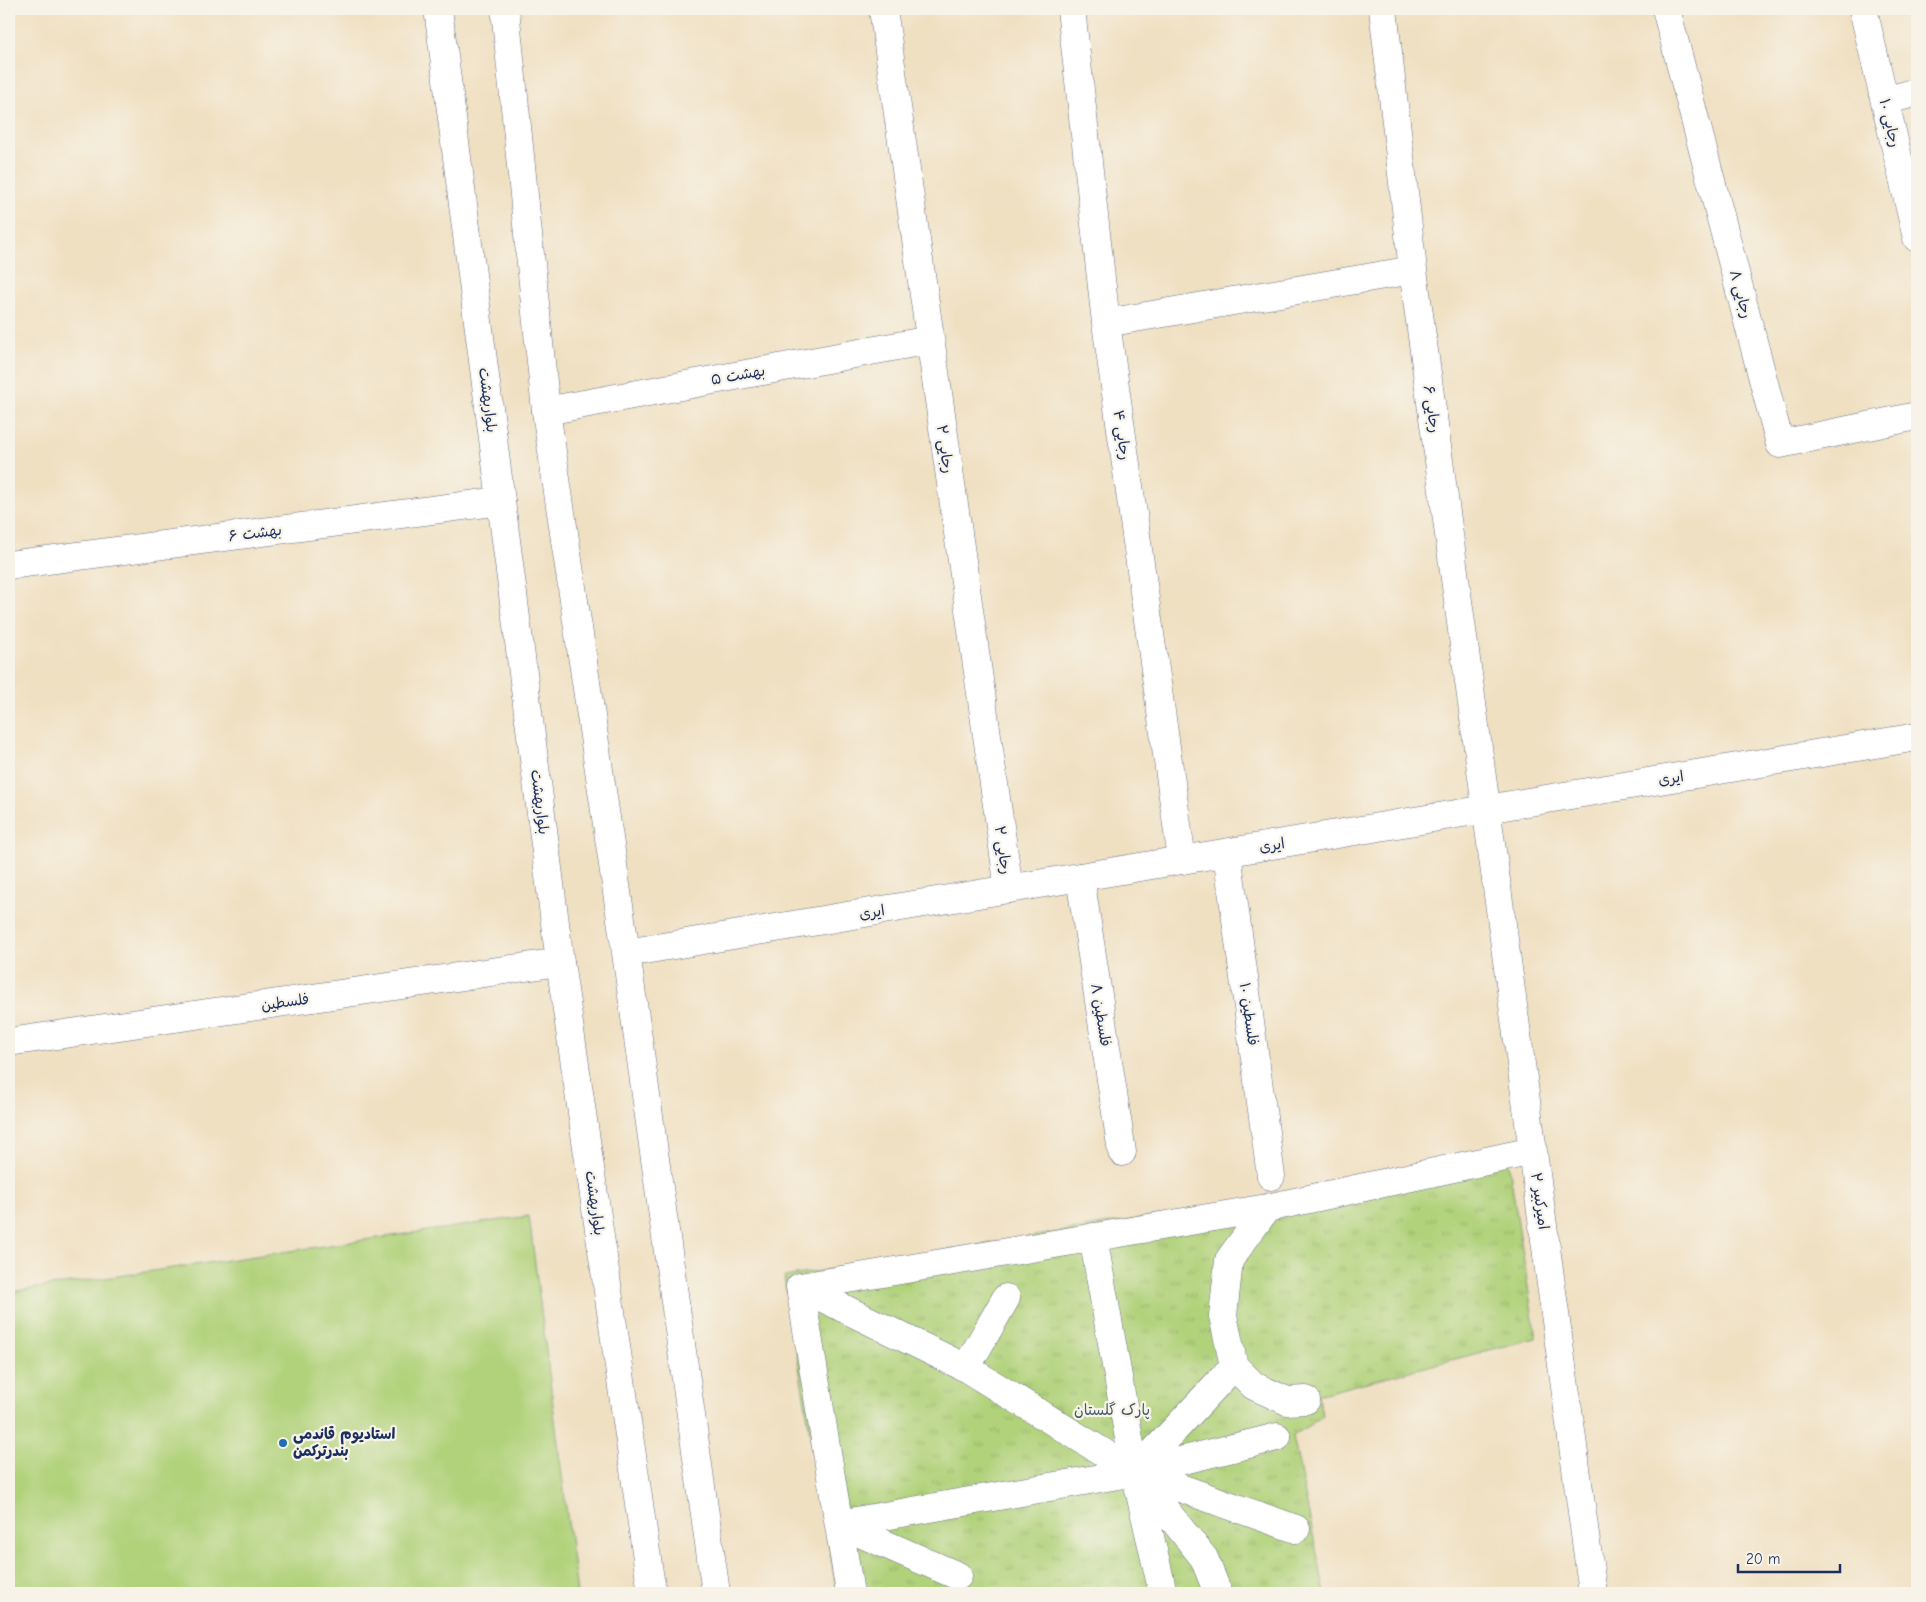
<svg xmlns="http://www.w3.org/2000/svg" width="1926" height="1602" viewBox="0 0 1926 1602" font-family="'Comic Neue','Playpen Sans Arabic',sans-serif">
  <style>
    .park { fill: url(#park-tufts); stroke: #66806c }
    .pitch { fill: #b1d27a; stroke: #66806c }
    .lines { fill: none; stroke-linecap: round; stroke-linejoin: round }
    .street-casing { stroke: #666d81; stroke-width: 29 }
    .secondary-casing { stroke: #666d81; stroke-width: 29 }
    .street { stroke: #fff; stroke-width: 28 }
    .secondary { stroke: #fff; stroke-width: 28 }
    .poi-dot { fill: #1f6fb2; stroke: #f7f3e8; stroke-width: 2 }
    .labels { text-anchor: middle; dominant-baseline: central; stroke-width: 4.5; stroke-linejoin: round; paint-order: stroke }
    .street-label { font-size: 15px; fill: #1b2f5e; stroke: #f7f3e8 }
    .park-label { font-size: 15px; fill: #405865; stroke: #f7f3e8 }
    .poi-label { font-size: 15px; font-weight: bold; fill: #1b2f5e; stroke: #f7f3e8; text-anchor: start }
  </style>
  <defs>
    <pattern id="park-tufts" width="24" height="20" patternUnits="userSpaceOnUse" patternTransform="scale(1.25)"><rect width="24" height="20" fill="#b1d27a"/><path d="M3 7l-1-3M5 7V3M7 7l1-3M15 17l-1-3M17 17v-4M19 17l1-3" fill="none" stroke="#98b56c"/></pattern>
  </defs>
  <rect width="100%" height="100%" fill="#f7f3e8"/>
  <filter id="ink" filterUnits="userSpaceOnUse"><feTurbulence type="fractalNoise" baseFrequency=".02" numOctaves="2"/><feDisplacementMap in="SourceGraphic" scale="10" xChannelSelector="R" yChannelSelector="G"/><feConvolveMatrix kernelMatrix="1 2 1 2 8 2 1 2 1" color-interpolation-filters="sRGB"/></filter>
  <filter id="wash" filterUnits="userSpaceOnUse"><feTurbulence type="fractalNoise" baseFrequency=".0096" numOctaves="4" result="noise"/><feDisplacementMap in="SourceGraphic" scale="20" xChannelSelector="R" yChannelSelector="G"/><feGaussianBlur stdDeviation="1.12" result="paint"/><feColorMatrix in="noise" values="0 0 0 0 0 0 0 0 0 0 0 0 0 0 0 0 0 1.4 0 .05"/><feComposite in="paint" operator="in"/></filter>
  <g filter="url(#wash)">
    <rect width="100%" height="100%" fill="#f0e0c2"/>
    <path class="park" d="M1508 1159 1536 1338 1317 1395 1323 1416 1293 1436 1325 1593H837L784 1277Z"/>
    <path class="pitch" d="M529 1216 577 1593H9V1292Z"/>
  </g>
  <g filter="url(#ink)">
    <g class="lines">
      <defs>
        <path id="street" d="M883 9 1009 889
          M1071 9 1106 323 1182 860
          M1383 9 1413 270 1593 1593
          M1666 9 1780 444 1917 416
          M1863 9 1917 238
          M1885 101 1917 92
          M1106 323 1413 270
          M546 411 930 340
          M9 565 501 501
          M1227 853 1271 1176
          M1080 877 1122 1152
          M9 1042 560 962
          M1267 1208 1229 1260 1223 1316 1234 1366 1254 1386 1287 1401 1306 1400
          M1093 1237 1135 1472 1163 1593
          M800 1287 1267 1208 1533 1151
          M800 1287 966 1368 1135 1472 1296 1529
          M800 1287 850 1593
          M966 1368 1006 1298
          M839 1524 1135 1472 1277 1437
          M839 1524 958 1576
          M1218 1593 1204 1558 1135 1472 1234 1366"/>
        <path id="secondary" d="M438 9 560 962 652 1593
          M505 9 546 411 626 953 716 1593
          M626 953 1917 737"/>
      </defs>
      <use href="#street" class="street-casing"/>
      <use href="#secondary" class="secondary-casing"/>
      <use href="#street" class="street"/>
      <use href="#secondary" class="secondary"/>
    </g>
  </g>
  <circle class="poi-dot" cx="283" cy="1443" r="5"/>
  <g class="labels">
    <g class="street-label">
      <text transform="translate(1890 123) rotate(77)">رجایی ۱۰</text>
      <text transform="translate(1741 294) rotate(75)">رجایی ۸</text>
      <text transform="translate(738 375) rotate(-10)">بهشت ۵</text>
      <text transform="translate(488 400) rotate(83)">بلواربهشت</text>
      <text transform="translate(1432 409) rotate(82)">رجایی ۶</text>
      <text transform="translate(1122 435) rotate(82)">رجایی ۴</text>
      <text transform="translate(945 449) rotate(82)">رجایی ۲</text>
      <text transform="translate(255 533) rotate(-7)">بهشت ۶</text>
      <text transform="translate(1671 778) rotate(-9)">ایری</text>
      <text transform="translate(540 802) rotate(83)">بلواربهشت</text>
      <text transform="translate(1272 845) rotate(-9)">ایری</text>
      <text transform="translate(1003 850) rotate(82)">رجایی ۲</text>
      <text transform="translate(872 912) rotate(-9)">ایری</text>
      <text transform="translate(285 1002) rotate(-8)">فلسطین</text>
      <text transform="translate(1249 1014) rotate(82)">فلسطین ۱۰</text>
      <text transform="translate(1101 1015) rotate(81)">فلسطین ۸</text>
      <text transform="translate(1540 1201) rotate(82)">امیرکبیر ۲</text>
      <text transform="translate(595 1203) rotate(82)">بلواربهشت</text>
    </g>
    <g class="park-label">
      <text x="1112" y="1410">پارک گلستان</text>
    </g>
    <g class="poi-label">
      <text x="293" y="1434">استادیوم قاندمی<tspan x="293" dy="17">بندرترکمن</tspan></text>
    </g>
  </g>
  <rect width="1926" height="1602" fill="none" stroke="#f7f3e8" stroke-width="30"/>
  <path d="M1738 1564v8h102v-8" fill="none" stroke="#1b2f5e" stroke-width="2.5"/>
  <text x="1746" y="1564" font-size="15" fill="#1b2f5e" stroke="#f7f3e8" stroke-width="4" paint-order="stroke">20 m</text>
</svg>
